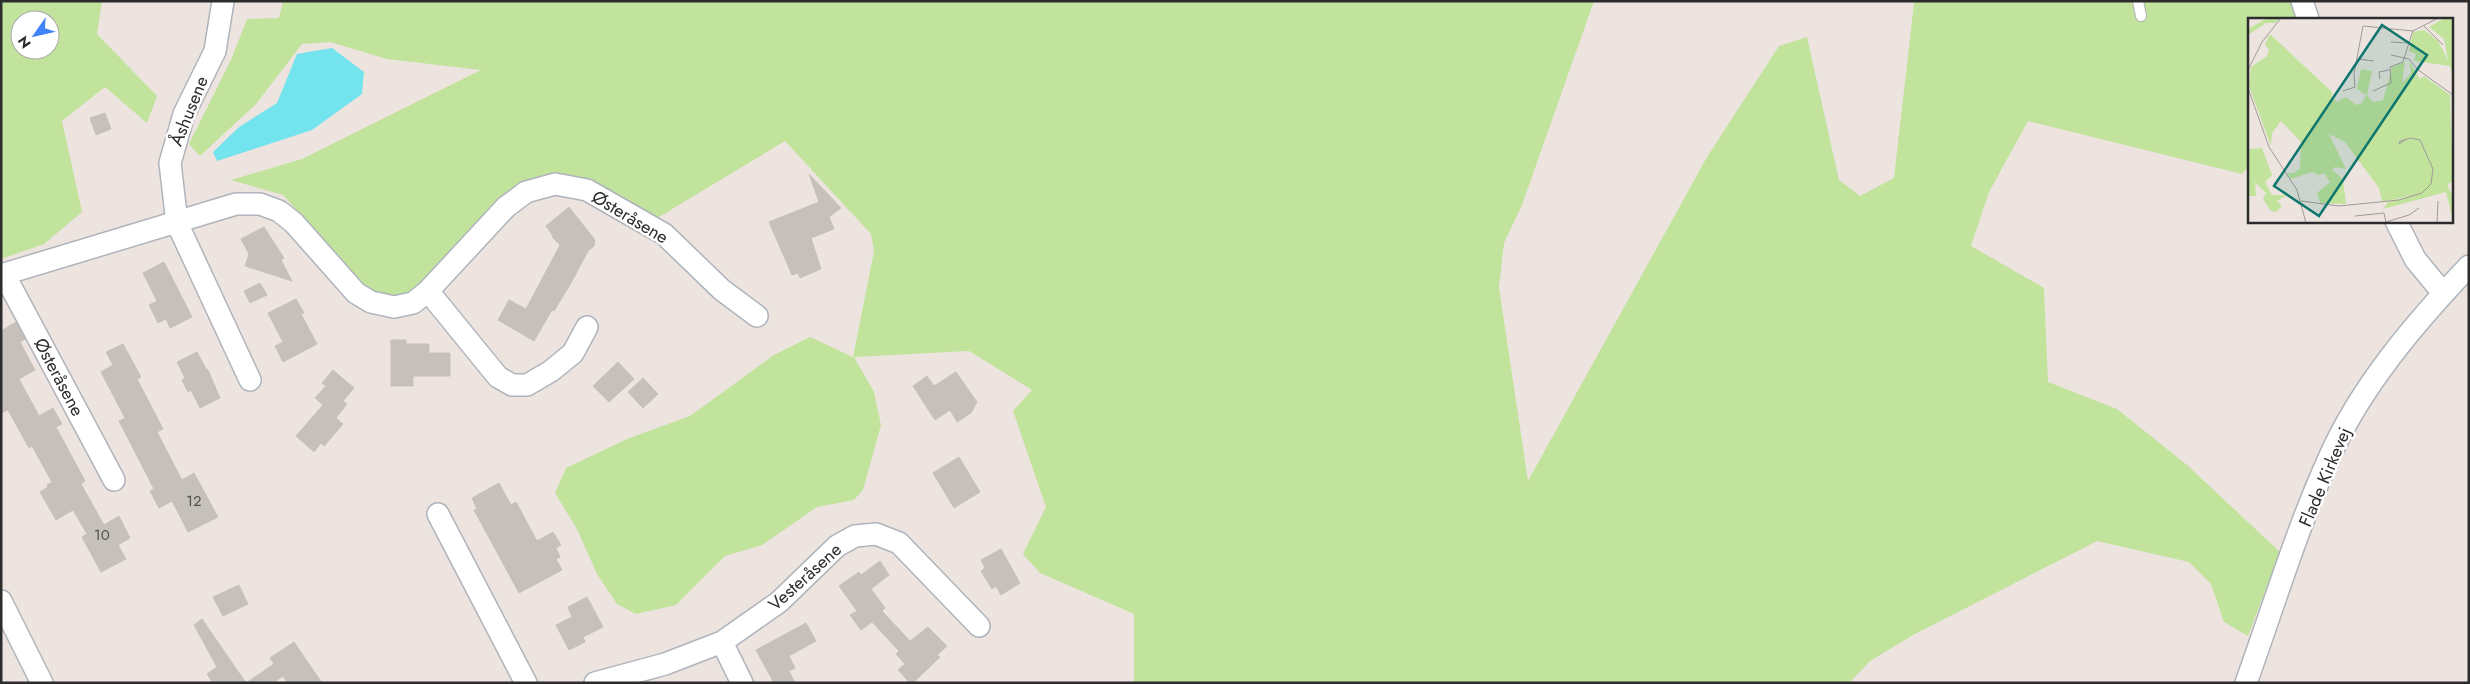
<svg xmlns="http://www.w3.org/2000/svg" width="2470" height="684" viewBox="0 0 2470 684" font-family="Jost,sans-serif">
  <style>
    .green { fill: #c1e39c; fill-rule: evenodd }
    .water { fill: #73e3ee }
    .building { fill: #c6c0ba; stroke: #c9c0b8 }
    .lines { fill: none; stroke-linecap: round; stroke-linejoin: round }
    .service-casing { stroke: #afb4bc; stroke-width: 12 }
    .minor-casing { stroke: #afb4bc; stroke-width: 24 }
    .service { stroke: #fff; stroke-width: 10 }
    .minor { stroke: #fff; stroke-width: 21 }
    .labels { text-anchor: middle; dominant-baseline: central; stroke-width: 5; stroke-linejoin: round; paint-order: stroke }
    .number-label { font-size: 15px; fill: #525150 }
    .street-label { font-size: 18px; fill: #2c2c2c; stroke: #fff }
    .inset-road { fill: none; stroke: #a09a97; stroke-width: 1 }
    .view { fill: #0f766e; fill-opacity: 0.15; stroke: #0f766e; stroke-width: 2.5 }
    .inset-edge { fill: none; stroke: #2c2c2c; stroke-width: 2.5 }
  </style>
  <rect width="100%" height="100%" fill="#ede4df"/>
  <path class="green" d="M1 1H102L97 34 157 96 147 123 105 87 62 121 82 212 44 244 1 259ZM20 20H50V50H20Z
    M283 1H1594L1522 205 1504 243 1499 287 1528 481 1707 157 1779 46 1807 37 1839 180 1860 196 1894 178 1914 3 1917 1H2291L2298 19H2249V166L2242 174 2028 121 1989 192 1971 246 2044 288 2048 382 2117 409 2187 465 2280 552 2248 636 2224 622 2211 584 2189 562 2097 541 1913 635 1870 661 1849 683H1134V614L1040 573 1023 554 1046 507 1013 411 1032 390 969 351 854 357 874 392 881 425 863 490 854 500 817 507 762 545 725 556 676 605 636 614 617 604 597 574 577 529 555 493 566 468 627 439 690 416 774 355 810 337 853 357 874 251 871 234 785 141 654 220 562 176 531 179 503 195 420 288C399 299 392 296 369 290L283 195 231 180 302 159 481 70 387 59 330 42 302 44 256 104 200 156 189 144 231 60 247 19 279 18Z"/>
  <path class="water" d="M332 48 364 72 362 94 312 130 217 161 213 152 239 127 277 103 297 54Z"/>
  <path class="building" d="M105 113 111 129 96 135 90 118Z
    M809 174 841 208 829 217 834 229 811 238 821 269 800 278 798 273 792 275 769 222 819 202Z
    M569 207 595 240 594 246 588 251 571 283 554 311 552 310 534 341 498 320 509 300 526 309 560 245 552 237 553 236 546 226Z
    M264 227 284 258 281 260 292 281 245 266 249 254 241 239Z
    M164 262 192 317 170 328 166 319 158 323 149 305 157 301 143 273Z
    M260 283 267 295 250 303 244 291Z
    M296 299 304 313 301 314 317 344 283 362 275 346 283 342 268 313Z
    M16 322 25 339 20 342 35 370 19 379 39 416 53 408 62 424 56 427 85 481 81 484 104 525 119 516 130 538 118 545 126 559 101 572 82 537 87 534 73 510 56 520 40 492 48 487 47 485 52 482 32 446 29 448 8 410 1 413V331Z
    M391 340H406V344H429V353H450V376H413V386H391Z
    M123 344 141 377 137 379 163 429 157 432 182 480 194 473 218 517 188 532 172 501 159 508 150 491 154 489 119 421 125 418 101 372 113 365 106 352Z
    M197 352 206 369 208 370 220 398 200 408 191 390 188 392 182 380 185 378 177 362Z
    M618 362 634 379 609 402 593 386Z
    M333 370 354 388 343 401 347 404 336 418 343 424 324 446 321 443 314 452 296 436 323 405 315 398 326 386 322 383Z
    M956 372 977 402 971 413 957 422 950 410 935 420 913 386 927 376 934 386Z
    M643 378 658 394 643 408 628 392Z
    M959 457 980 492 954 508 933 473Z
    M499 483 511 505 516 502 537 541 553 532 561 545 556 548 560 557 556 559 562 570 519 593 474 510 477 509 472 498Z
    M1001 549 1020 583 1001 595 996 586 992 589 981 571 985 568 981 560Z
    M880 561 889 575 871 589 885 608 882 611 910 641 928 627 947 646 937 655 940 657 913 683H910L898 670 905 664 896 654 899 651 872 622 861 630 850 615 857 611 839 586 859 572 861 575Z
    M239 585 248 604 223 616 213 597Z
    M587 597 603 627 583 637 585 642 569 650 556 625 572 617 568 607Z
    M202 619 246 683H213L207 674 217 667 194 625Z
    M806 623 816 641 789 656 795 668 789 671 795 683H774L756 650Z
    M294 642 322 683H287L283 676 273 683H246L274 664 270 658Z"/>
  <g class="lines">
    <defs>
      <path id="service" d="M2138 1 2141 16"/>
      <path id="minor" d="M223 1 215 51 184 114 170 163 177 223 250 380
        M2302 1 2308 19
        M2396 221 2415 259 2443 293
        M4 274 114 480
        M1 275 236 204H260L279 211 294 223 356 293 371 302 394 307 413 303 428 291 506 207 526 192 555 184 587 190 664 234 722 290 757 316
        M428 291 498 377 512 385H527L551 371 573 353 587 327
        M438 514 526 683
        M1 601 42 683
        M722 642 742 683
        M595 683 665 664 722 642 779 602 837 546 855 536 876 534 899 543 979 626
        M2246 683C2273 608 2296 531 2329 458 2361 386 2415 323 2469 266"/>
    </defs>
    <use href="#service" class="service-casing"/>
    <use href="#minor" class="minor-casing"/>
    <use href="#service" class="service"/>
    <use href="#minor" class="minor"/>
  </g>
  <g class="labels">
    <g class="number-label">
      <text x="194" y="501">12</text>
      <text x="102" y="535">10</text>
    </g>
    <g class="street-label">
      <text transform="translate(189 111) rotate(-68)">Åshusene</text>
      <text transform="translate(630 217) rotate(31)">Østeråsene</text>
      <text transform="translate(59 377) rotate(62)">Østeråsene</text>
      <text transform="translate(2325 477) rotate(-67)">Flade Kirkevej</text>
      <text transform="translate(805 577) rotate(-42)">Vesteråsene</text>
    </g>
  </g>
  <g transform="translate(2248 18)">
    <rect width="205" height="205" fill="#ede4df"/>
    <path d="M19 0H32L27 5H18L0 17V11ZM197 0H205V61L202 48 166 43 168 36 161 33 165 14 176 12 190 23 200 42 196 21 181 9ZM22 16 84 74V80L89 84 98 79 108 87 114 85 118 77 109 71 113 51 124 53 119 77 125 84 135 82 144 49 157 44 154 65 163 55 161 43 172 61 176 58 202 77 205 163 199 167 205 179V202L198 174 135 191 140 184 171 176 134 184 131 170 97 124 81 116 98 151 87 149 84 152 95 161 98 186 72 185 69 175 82 164 76 155 71 157 64 154 43 161 39 155H46L52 150 53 124 33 103 24 115 23 128 1 68 3 49 19 38 21 32 17 26ZM14 130 24 157 17 164 24 177H39L29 183 34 188 28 194 23 193 15 181 18 175 7 164 8 178H0V131Z" fill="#c1e39c"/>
    <path class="inset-road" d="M175 7 195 27M143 24 161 25M143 37 161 41 169 51 205 77M110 41 126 43M0 52 14 24 33 0M132 61 131 54 141 52M0 70 21 129 49 172 58 205M95 73 107 69 106 56 115 8 165 13 190 0M125 73 143 65 142 49 155 44 165 12M53 183 91 188 151 182 174 175 183 166 185 151 172 122 163 120 152 123 151 126 157 122M107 198 136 195 138 205M138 204 161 197 171 190M189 205 190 183"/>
    <path class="view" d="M134 7 179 37 71 198 26 168Z"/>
    <rect width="205" height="205" class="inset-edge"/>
  </g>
  <rect width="2470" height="684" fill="none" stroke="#2c2c2c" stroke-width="5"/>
  <g transform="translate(35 35) rotate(236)"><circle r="24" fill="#ffffff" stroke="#ababab"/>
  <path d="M0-4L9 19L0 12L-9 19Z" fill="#4083f9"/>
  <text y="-8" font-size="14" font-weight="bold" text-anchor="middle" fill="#2c2c2c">N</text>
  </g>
</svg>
